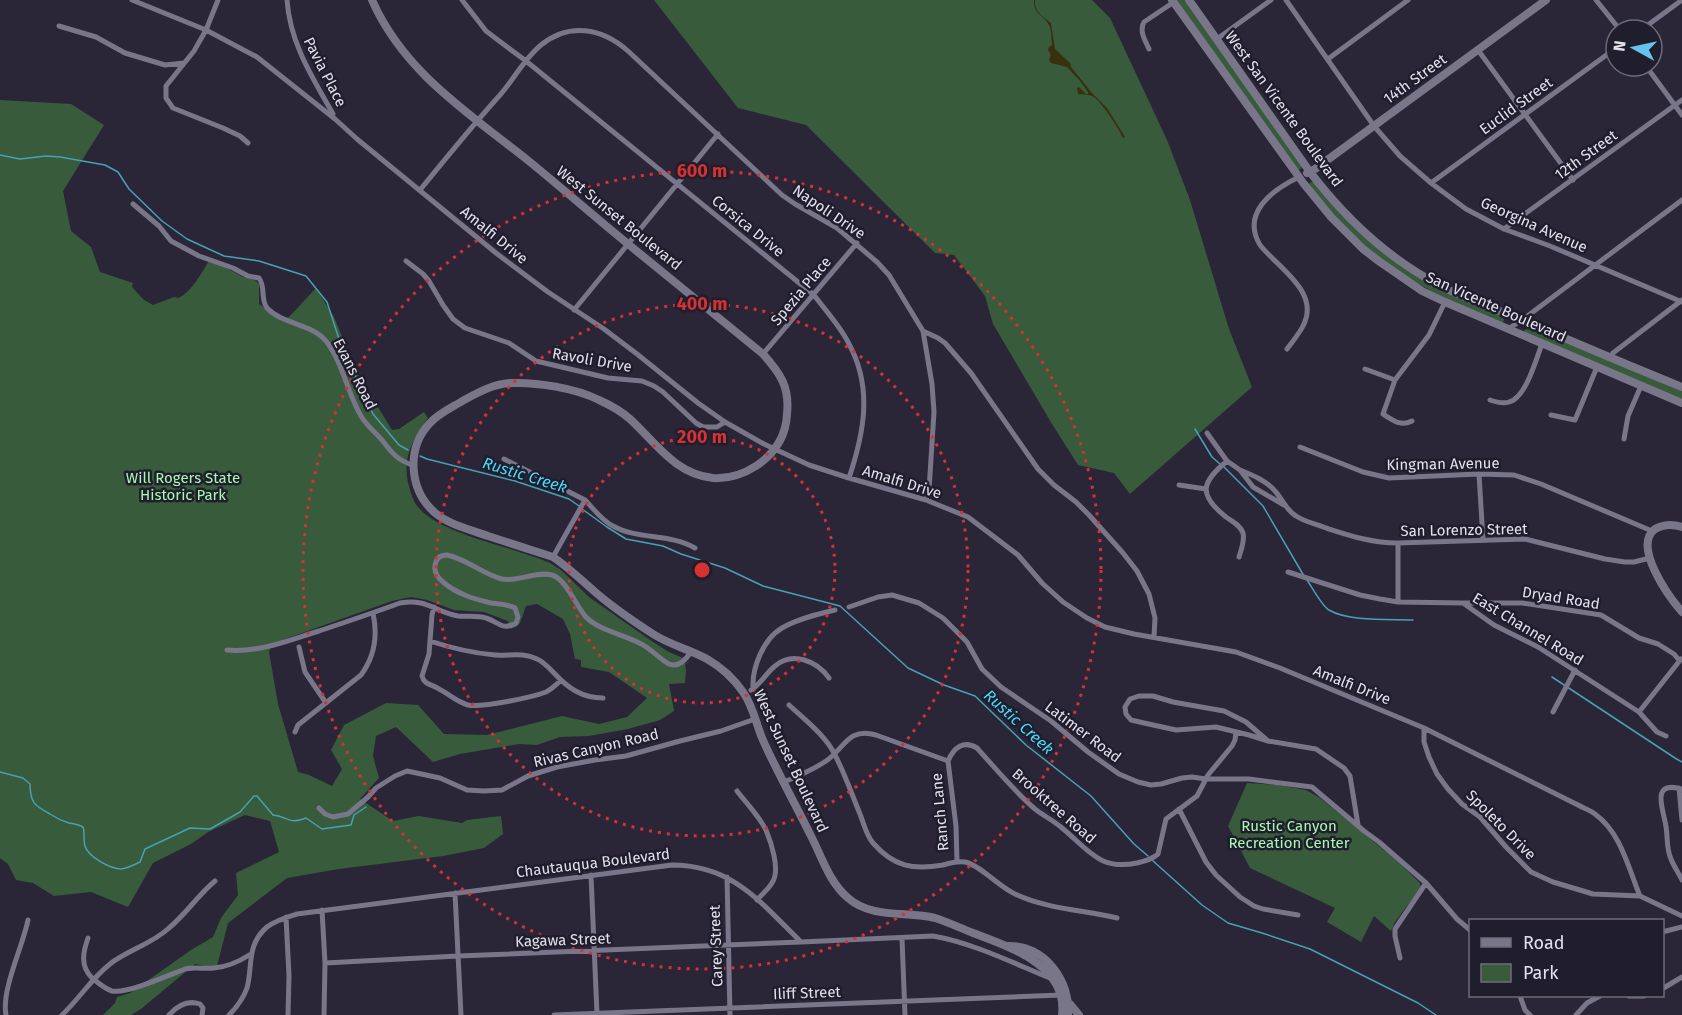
<svg xmlns="http://www.w3.org/2000/svg" width="1682" height="1015" viewBox="0 0 1682 1015" font-family="'Fira Sans',sans-serif">
  <style>
    .green { fill: #385b3c; fill-rule: evenodd }
    .sand { fill: #393010 }
    .lines { fill: none; stroke-linecap: round; stroke-linejoin: round }
    .stream { stroke: #47a1b4; stroke-width: 1.5 }
    .street { stroke: #79768a; stroke-width: 5 }
    .secondary { stroke: #79768a; stroke-width: 8 }
    .ring { fill: none; stroke: #d73132; stroke-width: 3; stroke-dasharray: 3 6 }
    .labels { text-anchor: middle; dominant-baseline: central; stroke-width: 5; stroke-linejoin: round; paint-order: stroke }
    .street-label { font-size: 15px; fill: #e2e0ec; stroke: #201d2d }
    .park-label { font-size: 15px; fill: #a6faaf; stroke: #201d2d }
    .water-label { font-size: 16px; font-style: italic; fill: #46ddfc; stroke: #201d2d }
    .centre { fill: #d73132; stroke: #201d2d; stroke-width: 3 }
    .ring-label { font-size: 18px; text-anchor: middle; font-weight: bold; fill: #d73132; stroke: #201d2d; stroke-width: 5; stroke-linejoin: round; paint-order: stroke }
  </style>
  <rect width="100%" height="100%" fill="#2a2638"/>
  <path class="green" d="M654 0H1092L1110 18 1167 140 1190 200 1229 329 1252 387 1130 494 1114 473 1078 465 1052 424 993 324 985 296 954 255 935 253 806 125 738 108Z
    M1176 0H1185L1302 166 1301 169 1297 170Z
    M0 100 71 104 104 125 63 191 71 231 91 247 100 272 133 283 132 287 144 300 153 305 174 297 178 298C192 292 202 272 210 259L243 277 255 280 259 284V304L281 319 289 317 316 288 334 317 357 373 392 430 399 429 424 412 428 418C413 440 401 458 409 486 411 494 413 501 418 507 441 535 515 547 550 563L561 570 589 597 653 642 669 652 683 658 685 664 691 660 685 665 686 670 685 683 669 684 674 711 660 720 628 729 589 736 560 737 537 745 519 744 460 754 433 762 396 727 376 736 373 756 379 778 360 799 393 821 419 816 462 823 467 820 501 816 503 834 484 848 443 856 339 869 287 878 228 923 217 966 208 967 195 964 141 1009 131 1015H103L115 1003 117 997 130 993 191 950 213 937 221 918 238 895 236 873 279 852 270 821 245 815 208 832 191 844 153 863 128 907 91 892 54 896 33 883 16 880 8 864 0 858ZM411 597 427 600 454 610 484 612 508 621 510 629 516 627 520 623 526 606 537 604 563 619 570 634 575 659 581 660V667L609 672 647 698 627 717 599 724 562 716 487 735 444 734 418 705 386 703 344 725 331 750 342 769 332 786 309 775 298 772 278 704 269 652 271 647 285 639 392 601Z
    M1311 182H1314L1365 237 1456 297 1503 316 1504 319 1503 323H1501C1421 292 1361 255 1309 184Z
    M1528 327 1682 391V400L1523 332Z
    M1247 783 1278 785 1306 790 1320 798 1396 860 1420 883 1421 887 1395 922 1391 931 1374 916 1361 942 1327 922 1335 908 1250 868 1228 826Z"/>
  <path class="sand" d="M1034 0H1035C1034 12 1044 17 1051 23 1052 32 1054 40 1055 49L1070 63 1071 67 1092 93 1107 108 1125 137 1123 138C1119 129 1101 100 1092 96 1088 94 1082 95 1078 94L1077 88 1079 87 1086 94H1088V92L1080 81 1067 67 1051 63 1049 60 1051 55 1048 50 1049 47 1052 45C1051 39 1052 31 1049 25 1044 15 1033 14 1034 0Z"/>
  <g class="lines">
    <path class="stream" d="M0 155 20 159 46 156 60 157 105 165 118 172 129 189 162 221 187 239 224 256 259 261 306 276 327 302 342 348 373 414 399 445 408 450
      M1195 429 1212 457 1220 464
      M420 456 427 459 515 481 569 499 579 506
      M1224 467 1263 506 1304 576
      M582 509 607 527 626 539 663 546 681 554 725 568 763 586 840 606 908 668 944 685 975 696 1026 745 1091 796 1134 844 1148 856
      M1307 580C1312 587 1322 606 1329 610 1349 622 1390 619 1413 620
      M1552 677 1675 758 1682 762
      M0 772 23 778 30 784C30 803 35 806 50 814 56 818 62 821 69 823 74 824 78 824 83 827 85 833 83 840 85 846 88 857 111 869 121 869 128 868 134 865 140 862L145 849 190 828 210 829 240 812 254 796H257L273 815C290 817 287 825 306 818L322 829 351 825 354 815 366 807
      M1152 860 1202 905 1228 923 1262 933 1310 949 1418 1003 1436 1015"/>
    <path class="street" d="M132 0 206 30 257 57 335 119 357 139 496 253 548 292 604 329 637 354 698 403 725 422 764 444 809 465 849 478 926 500 968 517 1018 555 1042 583 1063 602 1087 618 1105 627 1134 634 1236 652 1280 668 1424 728 1578 805C1583 808 1590 810 1595 814 1621 833 1628 867 1640 896L1682 916
      M218 0 206 30 194 51 166 86V98L173 108 223 128 240 136 248 143
      M287 0C290 43 312 77 333 114
      M462 0 486 31 526 61 814 295C825 310 841 327 849 344 873 388 864 433 849 478
      M1286 0 1374 126 1400 156 1431 183 1466 209 1504 229 1550 246 1682 302
      M1596 0 1620 30
      M59 26 96 37 125 53 165 65 184 63
      M1641 30 1682 0
      M1217 39 1271 0
      M1149 49C1145 40 1139 31 1144 22L1174 2
      M1478 50 1573 180
      M1328 59 1408 0
      M1646 66 1682 115
      M1431 183 1616 48
      M420 190C446 158 472 126 500 95 514 79 524 59 541 45 569 22 602 28 628 51L782 195 795 204 837 228 877 262 889 275 923 331 938 338 945 343 971 373 1038 469 1054 485 1076 502 1089 515 1123 553 1137 571 1149 594 1155 618 1154 637
      M133 204 159 226 171 241 199 256 233 268 248 276 259 278C266 287 260 299 267 308 283 325 311 323 326 341 343 363 347 392 361 416 366 425 375 432 382 440 391 452 398 461 413 465
      M1504 229 1682 100
      M406 261 423 274 429 281 443 305 453 319 465 328 509 343 536 361 608 378 642 381 654 386 663 392 696 423 703 427H717L725 422
      M574 310 718 134
      M1508 329 1522 320 1682 200
      M923 331 932 384 934 412 929 490 926 500
      M1287 349C1292 342 1299 334 1303 326 1321 292 1278 268 1260 245 1241 213 1272 190 1299 177
      M763 354 857 243
      M1610 358 1613 353 1682 300
      M1365 369 1395 380
      M1490 400C1496 402 1503 404 1509 402 1526 398 1536 359 1542 344
      M1551 415 1575 420 1597 367
      M1412 421C1400 427 1393 420 1383 414L1395 380 1429 335 1445 302
      M1207 433 1227 461 1240 470 1253 487 1284 505
      M1624 439 1628 416 1641 386
      M1300 447 1363 472 1389 478 1479 474 1514 475 1541 484 1652 531
      M504 459 585 500 553 557
      M1227 461C1202 482 1197 494 1226 517 1233 522 1240 525 1243 533 1245 541 1241 550 1239 557
      M1240 470C1252 475 1267 481 1275 491 1283 500 1286 510 1296 516 1305 522 1316 524 1326 528 1351 536 1372 543 1398 543L1525 539 1605 559 1625 562H1634L1650 558
      M1479 474 1483 540
      M1179 485 1206 489
      M585 500C593 508 602 521 613 526 638 540 669 533 695 548
      M1288 572 1360 595 1380 599 1398 602 1463 603 1494 625 1538 647 1639 712 1657 732 1666 736
      M1398 602V543
      M1464 603H1522L1601 615 1639 638 1658 644 1674 654 1679 660
      M434 607 432 615 429 654 422 676C424 685 432 684 439 689 449 694 457 702 468 705 482 708 533 697 546 692 552 689 556 685 561 680
      M849 607 878 597 892 595 919 603 943 618 967 642 982 669 1001 687 1051 721 1088 752 1119 774 1138 782 1151 785 1161 784 1182 778 1192 777 1206 779H1249L1312 787 1364 831 1379 842 1426 883 1457 919 1470 930
      M430 641C451 648 472 653 495 655 509 656 523 652 537 659 544 662 549 668 555 674 568 688 582 698 603 698
      M299 647 305 672 326 703
      M227 650C259 653 289 640 319 631 346 622 373 613 400 603 427 598 435 612 458 616 467 617 477 615 486 618 499 622 502 631 516 623L518 617 515 608C507 604 499 604 491 603 474 599 457 594 443 582 438 578 434 573 435 566 436 558 440 555 447 555 467 559 482 574 502 579 519 582 535 571 552 575 566 579 576 606 586 617 599 631 627 635 643 645 651 649 662 661 669 664 679 668 686 659 691 652
      M753 688C752 668 763 639 782 628 797 619 818 614 835 610
      M751 690C763 682 765 674 775 666 793 651 817 661 829 678
      M789 705C805 720 826 736 835 755 845 774 852 795 860 814 864 824 866 835 873 843 894 867 913 870 943 865 950 863 958 861 965 862 980 865 999 887 1015 894 1047 909 1083 910 1117 918
      M1553 712 1575 670
      M1639 712 1681 659
      M1424 728V742L1429 757 1437 774 1448 789 1462 804 1480 817 1506 847 1531 872 1553 882 1593 894 1640 896
      M295 732 298 725 361 675C375 656 378 636 373 613
      M1268 741 1246 722 1224 711 1173 702 1153 696H1139L1130 699 1125 707 1126 714 1131 720 1144 723 1176 730 1216 727 1249 735 1268 741 1316 749 1344 768 1350 776 1358 825
      M948 761 956 826 957 862
      M784 782C798 776 813 770 826 761 845 748 848 727 876 735L948 761C954 747 964 740 977 748 996 769 1014 791 1035 809 1044 816 1054 821 1062 828 1088 849 1099 871 1137 863 1145 861 1153 859 1158 854L1166 819 1197 796 1208 775 1232 746 1235 740 1236 732
      M1679 788 1682 820
      M1682 789C1649 780 1664 810 1666 827 1668 838 1666 848 1671 859 1674 867 1679 873 1682 880
      M737 791C747 804 759 816 766 830 771 842 780 869 773 881 770 888 762 894 757 900
      M319 808 325 814 333 817 348 814 368 797 376 788 395 776 407 771 440 778 467 790 484 791 502 790 528 776 557 767 595 760 626 756 680 741 721 731 755 719
      M1179 809 1206 862 1216 875 1240 897 1254 906 1263 909 1298 915
      M591 875 597 1014
      M727 877 730 1015
      M455 893 461 1015
      M322 910 325 963 324 1015
      M286 917 289 976 288 1015
      M1662 932 1682 927
      M88 938C83 952 80 966 92 978 97 982 105 989 112 991 127 994 169 975 185 969 195 967 204 969 214 968 228 967 240 961 251 954
      M902 938 905 1015
      M1400 958 1395 936V929L1426 883
      M325 963 458 956 801 942
      M1662 989 1682 977
      M1520 996 1525 1010 1530 1015
      M1629 996H1644
      M6 1015C1 990 23 946 28 920
      M62 1015C79 999 91 979 110 964 128 950 152 944 169 928 186 914 198 895 215 881
      M169 1015C177 1006 188 1000 200 1004L203 1008 202 1015
      M229 1015C237 1007 243 999 247 988 253 966 246 945 267 927 276 920 287 917 297 914L672 865C733 865 761 903 801 942L933 936C973 943 1013 963 1050 978
      M554 1015 1061 995
      M1576 1015 1587 1003 1600 996"/>
    <path class="secondary" d="M372 0C404 73 470 114 530 162 563 189 595 217 628 244 673 281 718 317 763 354 780 373 790 387 787 414 786 437 774 454 756 466 742 475 729 479 713 478 675 474 656 443 630 419 621 411 610 405 599 400 575 388 537 382 511 383 493 384 479 392 464 400 453 407 439 413 430 423 406 448 409 489 434 512 449 525 469 529 488 536 509 543 531 550 553 557 568 567 580 579 594 591 612 607 633 621 653 634 670 645 689 649 707 659 721 667 734 679 743 692 753 706 756 723 762 738 777 772 795 803 811 836 822 857 829 882 848 898 872 919 906 911 935 918 948 922 960 928 973 933 1009 947 1068 965 1062 1015
      M1172 0 1304 184 1331 217 1363 249 1380 262 1422 291 1445 302 1682 403
      M1189 0 1310 172C1346 219 1389 260 1443 287 1470 301 1499 310 1527 322 1578 344 1630 366 1682 387
      M1307 173 1315 169 1546 0
      M1682 527C1673 524 1664 524 1655 529 1632 546 1669 597 1682 612
      M1007 946C1044 944 1071 981 1068 1015
      M1070 1004 1079 1015"/>
  </g>
  <g class="ring">
    <circle cx="702" cy="570" r="133"/>
    <circle cx="702" cy="570" r="266"/>
    <circle cx="702" cy="570" r="399"/>
  </g>
  <g class="labels">
    <g class="street-label">
      <text transform="translate(325 72) rotate(63)">Pavia Place</text>
      <text transform="translate(1415 79) rotate(-36)">14th Street</text>
      <text transform="translate(1516 106) rotate(-36)">Euclid Street</text>
      <text transform="translate(1284 109) rotate(54)">West San Vicente Boulevard</text>
      <text transform="translate(1586 155) rotate(-36)">12th Street</text>
      <text transform="translate(829 212) rotate(34)">Napoli Drive</text>
      <text transform="translate(619 218) rotate(39)">West Sunset Boulevard</text>
      <text transform="translate(1534 225) rotate(24)">Georgina Avenue</text>
      <text transform="translate(748 226) rotate(39)">Corsica Drive</text>
      <text transform="translate(494 235) rotate(39)">Amalfi Drive</text>
      <text transform="translate(801 291) rotate(-50)">Spezia Place</text>
      <text transform="translate(1496 307) rotate(24)">San Vicente Boulevard</text>
      <text transform="translate(592 360) rotate(10)">Ravoli Drive</text>
      <text transform="translate(355 374) rotate(63)">Evans Road</text>
      <text transform="translate(1443 464) rotate(-1)">Kingman Avenue</text>
      <text transform="translate(902 482) rotate(17)">Amalfi Drive</text>
      <text transform="translate(1464 530) rotate(-1)">San Lorenzo Street</text>
      <text transform="translate(1561 598) rotate(9)">Dryad Road</text>
      <text transform="translate(1528 629) rotate(31)">East Channel Road</text>
      <text transform="translate(1352 685) rotate(22)">Amalfi Drive</text>
      <text transform="translate(1083 732) rotate(37)">Latimer Road</text>
      <text transform="translate(596 748) rotate(-13)">Rivas Canyon Road</text>
      <text transform="translate(791 761) rotate(65)">West Sunset Boulevard</text>
      <text transform="translate(1054 806) rotate(41)">Brooktree Road</text>
      <text transform="translate(940 812) rotate(-95)">Ranch Lane</text>
      <text transform="translate(1501 825) rotate(45)">Spoleto Drive</text>
      <text transform="translate(593 863) rotate(-7)">Chautauqua Boulevard</text>
      <text transform="translate(563 940) rotate(-2)">Kagawa Street</text>
      <text transform="translate(716 946) rotate(-92)">Carey Street</text>
      <text transform="translate(807 993) rotate(-2)">Iliff Street</text>
    </g>
    <g class="park-label">
      <text x="183" y="478">Will Rogers State<tspan x="183" dy="17">Historic Park</tspan></text>
      <text x="1289" y="826">Rustic Canyon<tspan x="1289" dy="17">Recreation Center</tspan></text>
    </g>
    <g class="water-label">
      <text transform="translate(525 475) rotate(17)">Rustic Creek</text>
      <text transform="translate(1019 722) rotate(42)">Rustic Creek</text>
    </g>
  </g>
  <circle cx="702" cy="570" r="9" class="centre"/>
  <g class="ring-label">
    <text x="702" y="177">600 m</text>
    <text x="702" y="310">400 m</text>
    <text x="702" y="443">200 m</text>
  </g>
  <rect x="1469" y="919" width="195" height="78" fill="#201d2d" stroke="#6e6b79" stroke-width="1.5"/>
  <rect x="1481" y="938" width="30" height="9" fill="#79768a" stroke="#6e6b79" stroke-width="1.5"/>
  <text x="1523" y="949" font-size="18" fill="#e2e0ec">Road</text>
  <rect x="1481" y="964" width="30" height="18" fill="#385b3c" stroke="#6e6b79" stroke-width="1.5"/>
  <text x="1523" y="979" font-size="18" fill="#e2e0ec">Park</text>
  <g transform="translate(1634 48) rotate(278)"><circle r="28" fill="#201d2d" stroke="#6e6b79" stroke-width="1.5"/>
  <path d="M0-4.5L10 22L0 15L-10 22Z" fill="#65c4ef"/>
  <text y="-9" font-size="16" font-weight="bold" text-anchor="middle" fill="#e2e0ec">N</text>
  </g>
</svg>
